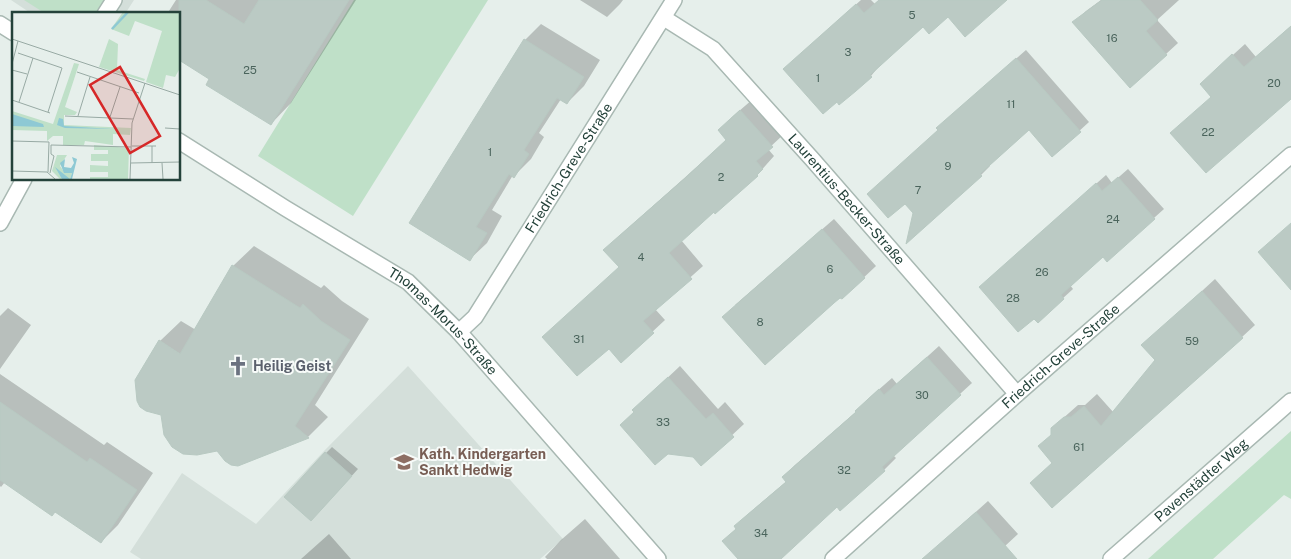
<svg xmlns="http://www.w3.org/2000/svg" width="1291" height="559" viewBox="0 0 1291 559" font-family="'Public Sans',sans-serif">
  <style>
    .built { fill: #d4dfda }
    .green { fill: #bfe0c8 }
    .shadow { fill: #0003 }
    .building { fill: #bbcac4; stroke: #b8c9c2 }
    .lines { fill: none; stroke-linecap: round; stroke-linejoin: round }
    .service-casing { stroke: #a8b8b2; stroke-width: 18 }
    .minor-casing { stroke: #a8b8b2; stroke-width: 18 }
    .service { stroke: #fff; stroke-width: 15 }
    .minor { stroke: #fff; stroke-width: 15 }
    .labels { text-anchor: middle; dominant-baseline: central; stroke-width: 4; stroke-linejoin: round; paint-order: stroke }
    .number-label { font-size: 11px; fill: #4a645c }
    .street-label { font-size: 14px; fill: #24423a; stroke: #f7fbf9 }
    .worship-label { font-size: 14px; font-weight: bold; fill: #5b616d; stroke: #f7fbf9; text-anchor: start }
    .education-label { font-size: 14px; font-weight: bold; fill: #785e54; stroke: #f7fbf9; text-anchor: start }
    .inset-river { fill: none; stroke: #8ec9d4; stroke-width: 2.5 }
    .inset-road { fill: none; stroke: #98aaa4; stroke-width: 1 }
    .view { fill: #d62828; fill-opacity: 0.15; stroke: #d62828; stroke-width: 2.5 }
    .inset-edge { fill: none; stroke: #24423a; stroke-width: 2.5 }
  </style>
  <rect width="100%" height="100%" fill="#e6efeb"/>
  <path class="built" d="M11 0H134L125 14H32Z
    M408 366 563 539 540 559H141L130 552 182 473 256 524 324 451Z"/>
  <path class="green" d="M24 0H105L96 14H46Z
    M354 0H488L353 216 258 156Z
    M1291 431V499L1284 495 1213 559H1148Z"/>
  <path class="shadow" d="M176 0H356L291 103 271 124 211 79 179 59V14H167Z
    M580 0H623L620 4 607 17Z
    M861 0H871L875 4 879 0H1005L948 16 923 26 880 65 871 76 839 103 795 59Z
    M1101 0H1179L1157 20 1178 43 1166 54 1074 23 1086 11Z
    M541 24 600 60 584 86 567 103 561 99 539 133 544 137 531 159 514 176 513 175 492 210 502 216 487 243 470 259 411 223 525 40Z
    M1291 26V97H1212L1213 73 1245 44 1256 57Z
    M1026 50 1089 122 1053 155 1029 129 988 164 990 166 981 175 908 240 939 130 947 119Z
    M753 99 784 134 768 149 774 156 757 175 715 212 714 210 681 240 703 266 655 309 665 320 621 361 620 267 605 250 617 238 727 140 731 118Z
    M1128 169 1164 209 1107 260 1103 255 1070 285 1073 289 1038 321 990 278 1106 175 1112 183Z
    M834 219 876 266 842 298 735 305Z
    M254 246 321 288 324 285 342 301 369 319 315 405 328 417 308 437 160 341 181 321 196 330 233 266Z
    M1215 279 1255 325 1242 337 1052 506 1053 462 1052 428 1078 405H1085L1097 394 1114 413 1157 360 1143 345Z
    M8 308 31 325 0 369V316Z
    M939 346 972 383 893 455 896 458 884 470 837 505 778 559H739L724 541 737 528 736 526 747 515 787 481 783 477 795 465 857 411 868 399 892 378 897 384Z
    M680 366 718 409 725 402 744 424 701 464 694 455 635 412 645 399Z
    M0 374 104 445 107 442 153 473 118 525 101 542 56 511 5 482 1 487 0 486Z
    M332 447 358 469 318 513 326 453Z
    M988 501 1018 534 991 559H945L939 545Z
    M585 519 620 559H547L545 557 561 540Z
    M329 534 351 559H301Z"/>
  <path class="building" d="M179 0H206L244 24 259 0H349L271 125 206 85 209 79 179 60Z
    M879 0H1007L965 37 948 17 929 34 923 27 870 75 872 77 856 91 839 105 837 102 823 114 783 69 856 4 864 13Z
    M1102 0H1140L1158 20 1146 31 1167 55 1130 88 1072 22Z
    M1291 26V99L1206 173 1170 133 1211 97 1200 84 1232 54 1244 67Z
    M524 39 584 77 567 104 557 98 524 150 529 154 514 178 509 174 476 227 487 233 470 261 409 223Z
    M1016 58 1081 132 1052 157 1029 130 980 174 982 176 906 244 913 213 905 204 888 218 867 194 938 130 936 128Z
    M740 110 773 147 756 161 763 169 757 175 758 176 715 214 714 212 669 253 692 279 643 321 654 333 621 363 609 349 577 376 542 337 619 267 603 250 684 179 726 140 718 130Z
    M1118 177 1155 219 1107 262 1103 257 1061 295 1064 299 1038 323 1034 319 1018 332 979 287 1096 183 1102 191Z
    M1291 223V290L1258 252Z
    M822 229 865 278 842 299 840 298 834 303 765 365 722 317Z
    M232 265 300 308 303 304 321 321 350 340 295 426 309 438 238 466 231 465 225 461 217 451 197 455 183 454 172 447 164 435 161 415 146 411 140 407 137 401 135 380 159 340 180 354Z
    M1202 291 1243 338 1052 508 1030 483 1052 463 1038 446 1051 435V428L1064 417H1071L1084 406 1101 426 1155 360 1141 345Z
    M927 357 961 395 882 467 885 471 840 511 837 507 781 559H738L722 541 736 529 734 526 786 482 782 477 856 412 855 411 879 389 884 395Z
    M668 377 706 419 713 413 734 437 701 466 693 457 668 454 655 465 620 425 634 412 632 410Z
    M0 402 87 462 90 458 137 490 101 543 55 512 52 516 0 480Z
    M325 452 352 476 311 521 284 497Z
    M976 512 1017 559H922Z"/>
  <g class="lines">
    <defs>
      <path id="service" d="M105 14 114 0
        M0 223 24 179"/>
      <g id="minor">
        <path id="s1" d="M664 18 713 49 812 159 1017 394"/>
        <path d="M0 24 14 33"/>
        <path id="s2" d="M179 141 285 208 408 282 459 332 658 559"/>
        <path id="s3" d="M459 332 475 317 674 0"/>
        <path id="s4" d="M833 559 1017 394 1291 155"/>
        <path id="s5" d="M1111 559 1291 401"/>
      </g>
    </defs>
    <use href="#service" class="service-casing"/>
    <use href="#minor" class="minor-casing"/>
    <use href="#service" class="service"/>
    <use href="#minor" class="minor"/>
  </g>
  <defs>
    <symbol id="church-bare" viewBox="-9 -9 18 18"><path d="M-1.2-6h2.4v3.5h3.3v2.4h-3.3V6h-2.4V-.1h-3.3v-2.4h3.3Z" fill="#6b7280" stroke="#f7fbf9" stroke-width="2.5" paint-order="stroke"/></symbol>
    <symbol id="school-bare" viewBox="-9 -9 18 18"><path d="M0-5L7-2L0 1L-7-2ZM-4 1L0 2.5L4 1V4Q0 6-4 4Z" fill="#8d6e63" stroke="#f7fbf9" stroke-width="2.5" paint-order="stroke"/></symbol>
  </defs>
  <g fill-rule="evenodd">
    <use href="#church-bare" x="224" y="352" width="28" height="28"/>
    <use href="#school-bare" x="390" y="448" width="28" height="28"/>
  </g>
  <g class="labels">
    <g class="number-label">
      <text x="912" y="15">5</text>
      <text x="1112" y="38">16</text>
      <text x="848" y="52">3</text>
      <text x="250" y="70">25</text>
      <text x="818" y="78">1</text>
      <text x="1274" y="83">20</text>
      <text x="1011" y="104">11</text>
      <text x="1208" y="132">22</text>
      <text x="490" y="152">1</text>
      <text x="948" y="166">9</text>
      <text x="721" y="177">2</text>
      <text x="918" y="190">7</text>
      <text x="1113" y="219">24</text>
      <text x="641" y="257">4</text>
      <text x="830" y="269">6</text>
      <text x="1042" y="272">26</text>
      <text x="1013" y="298">28</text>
      <text x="760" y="322">8</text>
      <text x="579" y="339">31</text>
      <text x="1192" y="341">59</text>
      <text x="922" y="395">30</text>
      <text x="663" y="422">33</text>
      <text x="1079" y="447">61</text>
      <text x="844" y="470">32</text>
      <text x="761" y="533">34</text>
    </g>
    <g class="street-label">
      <text stroke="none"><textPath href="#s3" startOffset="198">Friedrich-Greve-Straße</textPath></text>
      <text stroke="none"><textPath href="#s1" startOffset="259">Laurentius-Becker-Straße</textPath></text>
      <text stroke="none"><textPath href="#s2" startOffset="321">Thomas-Morus-Straße</textPath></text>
      <text stroke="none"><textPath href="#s4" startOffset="305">Friedrich-Greve-Straße</textPath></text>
      <text stroke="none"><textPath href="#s5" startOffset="120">Pavenstädter Weg</textPath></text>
    </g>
    <g class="worship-label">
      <text x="253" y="366">Heilig Geist</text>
    </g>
    <g class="education-label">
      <text x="419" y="454">Kath. Kindergarten<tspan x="419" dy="16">Sankt Hedwig</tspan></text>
    </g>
  </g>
  <g transform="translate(12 12)">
    <rect width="168" height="168" fill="#e6efeb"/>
    <path d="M111 0H167V58L163 65 154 63 151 76 134 70 150 19 123 9 117 24 99 17ZM97 27 106 32 105 58 133 67 132 69 87 55ZM62 51 67 52 53 95 65 100 63 103H52V113L119 116 118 123 101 122V133L73 129 72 133H51V124H41L35 129V119L0 118V99L41 112ZM82 133 117 136 116 167H78V165H96V160H78V153L96 154V149H79V142H96V138H82ZM45 143H55L48 154 53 161H60L58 167H48L40 159Z" fill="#bfe0c8"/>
    <path d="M0 102 31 112 32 115 0 114ZM47 106 51 107 52 114 101 117 53 116 45 113ZM60 145 65 147 60 167H50L43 155 58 167 60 161H52L48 151 53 147 52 155 59 156 62 151Z" fill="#8ec9d4"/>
    <path class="inset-river" d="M100 17 116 0"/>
    <path class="inset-road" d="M0 27 168 83M6 41 50 56 36 100M0 52 6 29M0 58 15 62M65 60 127 81M0 88 38 101M7 90 21 46M53 104 121 107M66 104 78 65M98 105 108 75M153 116 168 117M0 129 37 130 36 160M120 134H144M140 134V151M119 151 168 150M150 151 151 167M0 159 35 160 43 167M38 161 42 144 39 142V133L119 135M118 167 120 111 133 71"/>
    <path class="view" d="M108 55 148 124 118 141 78 73Z"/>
    <rect width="168" height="168" class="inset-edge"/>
  </g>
</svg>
